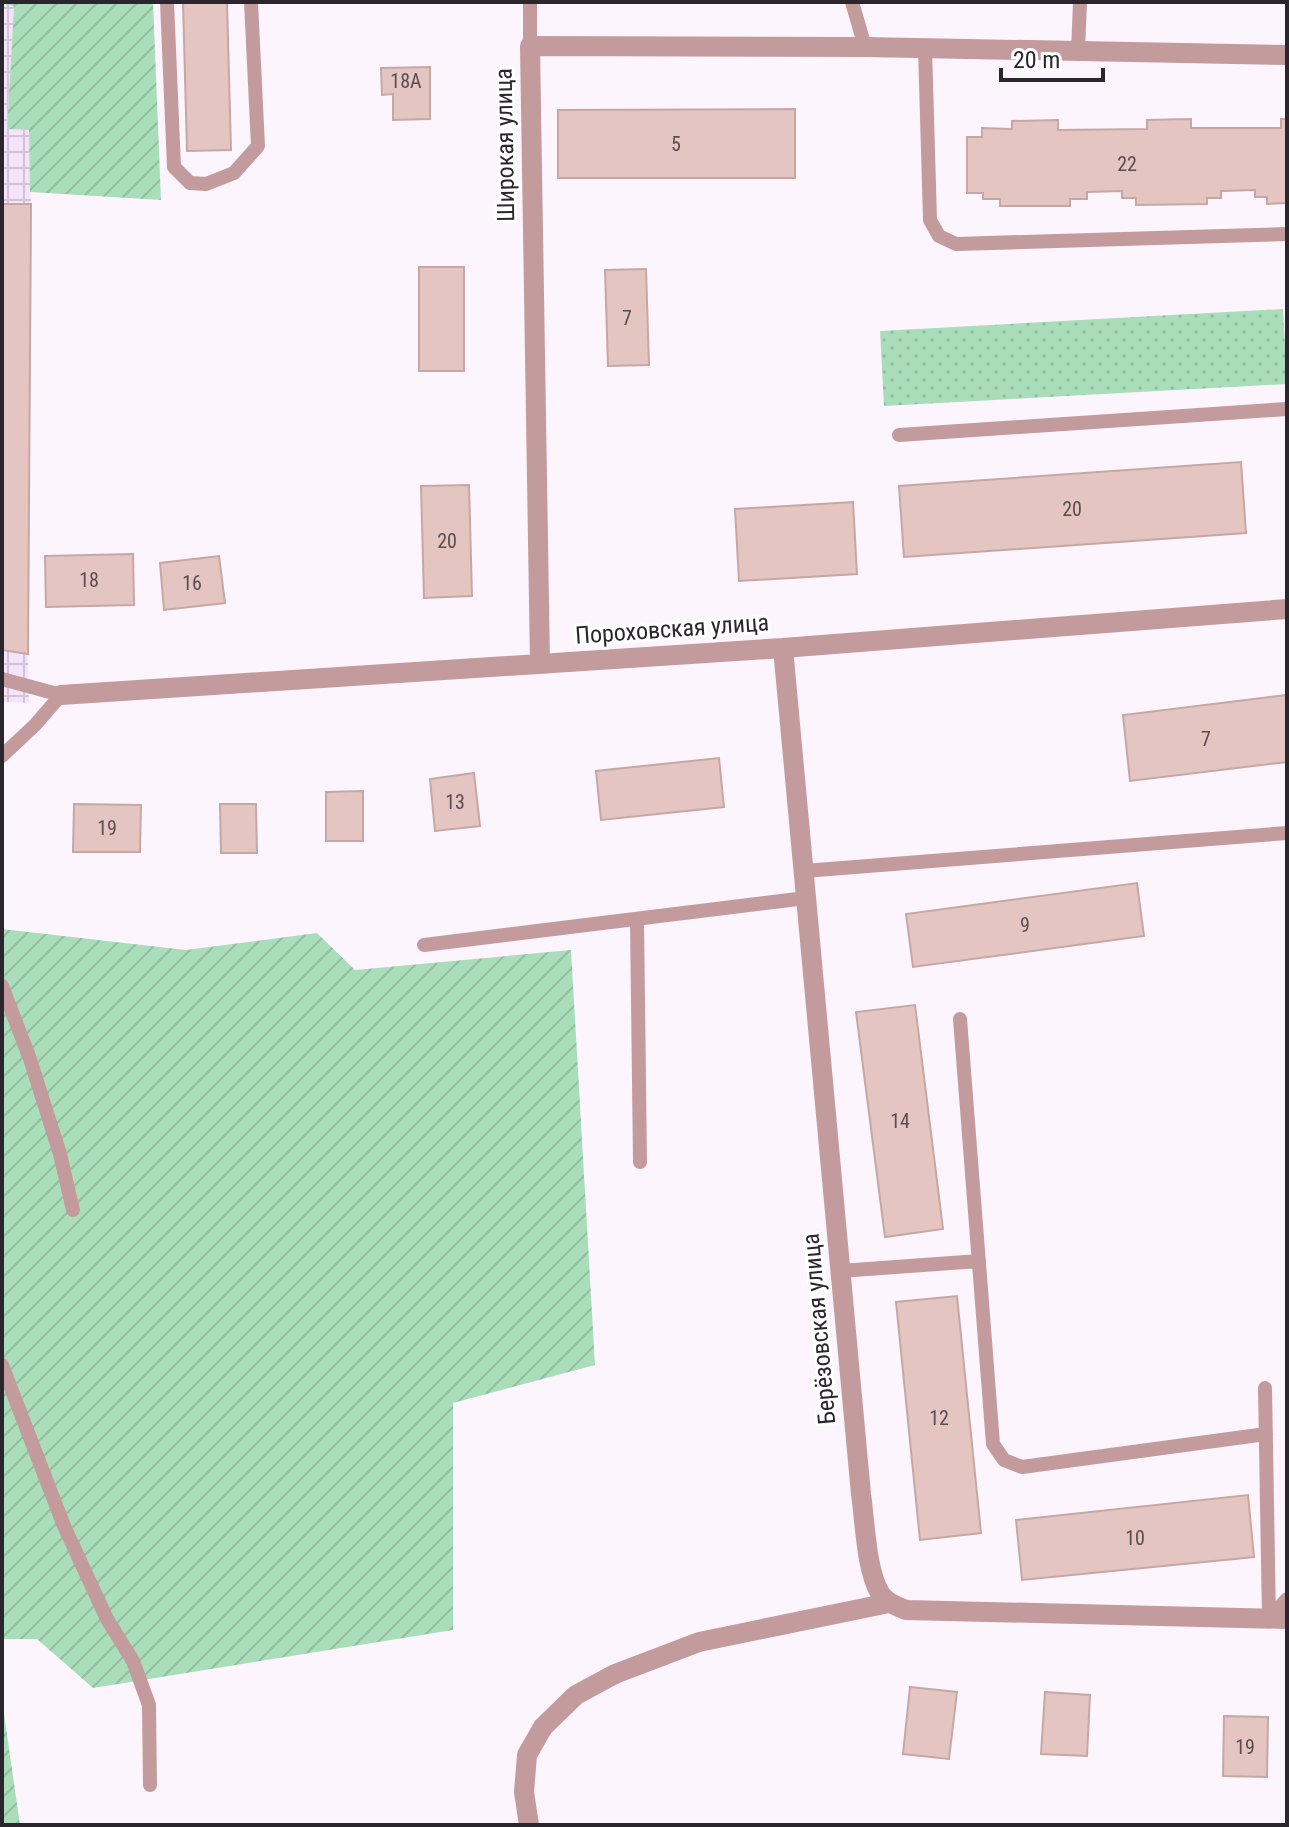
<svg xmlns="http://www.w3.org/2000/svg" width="1289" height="1827" viewBox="0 0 1289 1827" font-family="'Roboto Condensed',sans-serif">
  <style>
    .industrial { fill: url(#industrial-grid) }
    .park { fill: url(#park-dots) }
    .garden { fill: url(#garden-furrows) }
    .building { fill: #e5c5c2; stroke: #c6a7a4; stroke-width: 2 }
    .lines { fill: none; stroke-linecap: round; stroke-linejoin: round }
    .lane { stroke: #c49b9d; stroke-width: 14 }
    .street { stroke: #c49b9d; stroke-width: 20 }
    .labels { text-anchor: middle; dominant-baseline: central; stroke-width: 6; stroke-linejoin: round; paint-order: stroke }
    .number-label { font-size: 20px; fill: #5a4d52 }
    .street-label { font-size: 24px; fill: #2b252d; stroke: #fff }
  </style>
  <defs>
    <pattern id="industrial-grid" width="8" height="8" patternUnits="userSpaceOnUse" patternTransform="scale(2)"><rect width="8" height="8" fill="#f5e3fb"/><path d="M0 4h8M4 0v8" fill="none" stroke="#d2c3d7"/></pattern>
    <pattern id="park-dots" width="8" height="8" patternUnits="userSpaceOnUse" patternTransform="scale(2)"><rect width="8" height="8" fill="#aadeba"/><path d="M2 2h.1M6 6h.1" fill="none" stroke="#92bea0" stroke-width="1.8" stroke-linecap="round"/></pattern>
    <pattern id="garden-furrows" width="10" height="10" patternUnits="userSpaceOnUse" patternTransform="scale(2)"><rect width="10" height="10" fill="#aadeba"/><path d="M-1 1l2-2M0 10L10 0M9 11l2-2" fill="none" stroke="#92bea0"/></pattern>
  </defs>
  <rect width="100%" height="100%" fill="#fcf5fe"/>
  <path class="industrial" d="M2 4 14 6 7 129 29 130 31 204 28 654 29 703 2 702Z"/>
  <path class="park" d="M1283 309 1287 384 884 406 880 331Z"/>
  <path class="garden" d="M2 2H153L161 200 30 192 29 130 7 129 14 6 2 4Z
    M2 929 186 950 317 933 355 970 571 950 595 1365 453 1403V1630L93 1688 37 1639H2Z
    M2 1707H3L20 1825H2Z"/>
  <path class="building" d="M183 2H227L231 150 187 151Z
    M430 67V119L393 120V94L382 95 381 68Z
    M795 109V178H558V110Z
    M1191 119V128H1281V119H1287V203L1267 204V197H1255V190L1221 191V198H1207V204L1136 205V198H1122V191L1087 192V199H1070V206H1000V199H983V193H967V137H982V128L1012 129V121L1058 120V130L1147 129V120Z
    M2 204H31L28 654 2 650Z
    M419 267H464V371H419Z
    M646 269 649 365 608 366 605 270Z
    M1241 462 1246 533 904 557 899 486Z
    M469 485 472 596 424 598 421 486Z
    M853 502 857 574 739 581 735 509Z
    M133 554 134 605 46 607 45 556Z
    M219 556 225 603 164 610 160 563Z
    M1287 695V762L1130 781 1123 715Z
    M719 758 724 807 601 820 596 771Z
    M474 773 480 826 435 831 430 779Z
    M363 791V841H326V792Z
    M74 804 141 805 140 852H73Z
    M220 804H256L257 853H221Z
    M1137 883 1144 936 913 967 906 914Z
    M915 1005 943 1229 885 1237 856 1012Z
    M957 1296 981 1533 920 1540 896 1302Z
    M1248 1495 1254 1557 1022 1580 1016 1520Z
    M910 1687 957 1692 949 1759 903 1754Z
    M1045 1692 1090 1695 1087 1756 1041 1754Z
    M1224 1716 1268 1717 1267 1777 1223 1776Z"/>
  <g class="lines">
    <path class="lane" d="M167 2 174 167 190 183 206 184 234 173 258 146 251 2
      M530 2V46
      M852 2 865 47
      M925 48 930 220 939 236 956 244 1287 234
      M1078 51 1080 2
      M899 435 1287 409
      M2 679 61 695 35 725 2 756
      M804 871 1287 833
      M637 920 640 1162
      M424 945 806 898
      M2 986 30 1059 60 1154 73 1210
      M960 1019 993 1444 1004 1460 1022 1467 1266 1434
      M840 1271 979 1261
      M2 1365 64 1526 107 1619 133 1661 149 1705 150 1785
      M1265 1388 1269 1619
      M1269 1619 1287 1599"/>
    <path class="street" d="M783 648 861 1494C865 1521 866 1570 880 1593 885 1602 896 1606 906 1610L1287 1619
      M540 664 530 46 865 47 1287 55
      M61 695 783 648 1287 609
      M529 1825 524 1792 527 1755 543 1727 576 1695 615 1674 699 1642 889 1603"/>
  </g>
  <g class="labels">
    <g class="number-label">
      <text x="406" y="81">18А</text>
      <text x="676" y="144">5</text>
      <text x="1127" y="164">22</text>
      <text x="627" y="318">7</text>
      <text x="1072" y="509">20</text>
      <text x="447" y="541">20</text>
      <text x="89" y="580">18</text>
      <text x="192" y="583">16</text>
      <text x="1206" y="739">7</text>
      <text x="455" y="802">13</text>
      <text x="107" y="828">19</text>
      <text x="1025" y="925">9</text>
      <text x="900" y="1121">14</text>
      <text x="939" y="1418">12</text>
      <text x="1135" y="1538">10</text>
      <text x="1245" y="1747">19</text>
    </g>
    <g class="street-label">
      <text transform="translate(505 145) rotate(-91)">Широкая улица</text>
      <text transform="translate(672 629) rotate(-4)">Пороховская улица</text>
      <text transform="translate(819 1329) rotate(-95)">Берёзовская улица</text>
    </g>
  </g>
  <rect width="1289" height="1827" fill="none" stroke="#2b252d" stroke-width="8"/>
  <path d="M1001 68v12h102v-12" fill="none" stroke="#2b252d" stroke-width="4"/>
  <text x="1013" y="68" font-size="24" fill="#2b252d" stroke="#ffffff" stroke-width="6" paint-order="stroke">20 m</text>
</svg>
